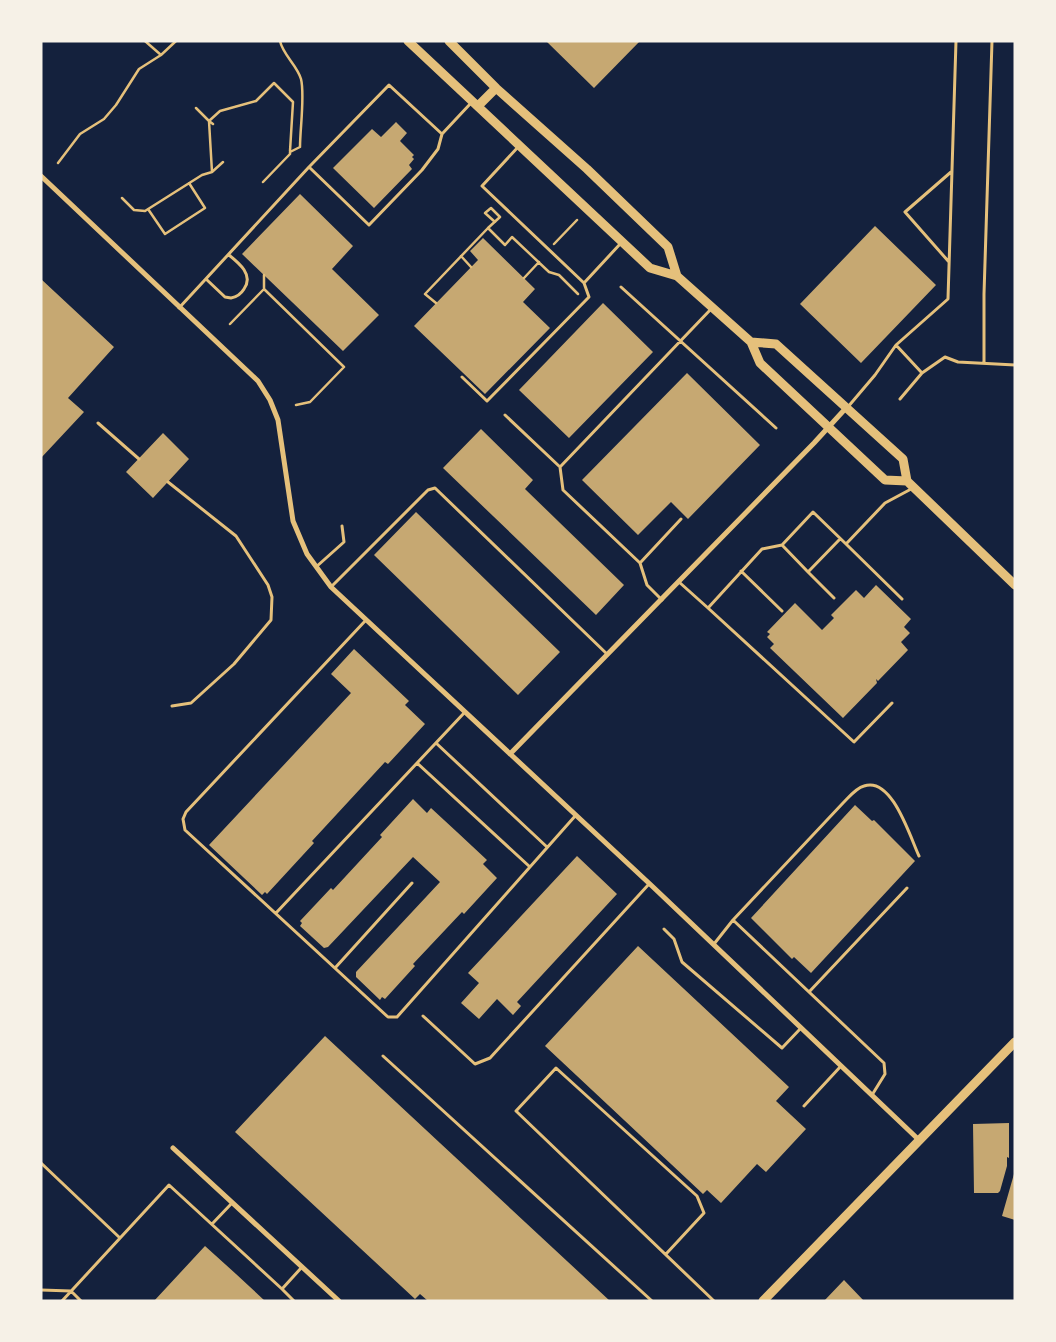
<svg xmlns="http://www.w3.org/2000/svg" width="1056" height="1342" viewBox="0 0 1056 1342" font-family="Raleway,sans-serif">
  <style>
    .building { fill: #c6a872 }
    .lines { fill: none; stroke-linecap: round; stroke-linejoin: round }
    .path { stroke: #e5c07b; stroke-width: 2.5 }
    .service { stroke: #e5c07b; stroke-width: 3 }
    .minor { stroke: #e5c07b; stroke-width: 5 }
    .secondary { stroke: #e5c07b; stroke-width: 9 }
  </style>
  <rect width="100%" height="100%" fill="#14213d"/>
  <path class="building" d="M546 41H640L594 88Z
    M396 122 407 133 400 141 414 155 412 157 414 159 409 165 412 169 374 208 333 168 372 129 381 137Z
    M300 194 353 246 332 269 379 315 343 351 242 254Z
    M875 226 936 285 861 363 800 304Z
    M483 238 535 289 523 302 550 328 485 394 414 326 478 260 470 251Z
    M41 279 114 347 68 398 84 412 41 458Z
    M603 303 653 352 569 438 519 390Z
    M687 373 760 445 688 519 671 502 638 535 582 480Z
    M481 429 533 480 525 489 624 585 596 615 443 468Z
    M163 433 189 459 153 498 126 472Z
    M416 512 560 652 518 695 374 555Z
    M876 585 911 619 904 627 910 633 901 642 908 650 878 681 876 679 877 683 843 718 770 648 774 644 767 637 770 634 767 632 795 603 822 630 834 618 831 615 856 590 864 598Z
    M354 649 409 701 405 705 425 724 388 764 385 762 312 841 314 843 267 894 265 892 262 895 209 845 351 693 331 674Z
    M413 799 427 813 431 808 457 832 487 860 483 864 497 878 464 914 462 912 413 964 415 966 385 999 382 997 380 1000 356 977V972L440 882 413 857 328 947 324 948 300 926 302 923 300 921 331 888 333 890 382 837 380 835Z
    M855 805 872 821 874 820 915 861 811 973 794 957 792 959 751 918Z
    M577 856 617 894 517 1002 521 1006 513 1015 497 999 479 1019 461 1003 479 983 468 973Z
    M638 946 789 1087 776 1101 806 1129 766 1172 757 1164 721 1203 707 1190 703 1194 545 1046Z
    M325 1036 440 1143 610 1301H428L420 1294 415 1299 235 1132Z
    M1009 1123V1158L1007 1157V1166L1000 1191 998 1193H974L973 1124Z
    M1014 1174H1015V1220L1002 1216Z
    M205 1246 236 1274 265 1301H154Z
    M844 1280 864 1301H824Z"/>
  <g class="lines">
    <path class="path" d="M145 41 161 55
      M213 124 209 121 220 111 256 101 274 83 293 102 290 151
      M58 163 80 134 104 119 116 105 139 69 161 55 176 41
      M212 172 223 162
      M263 182 290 154V152L300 147C300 129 305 95 301 79 297 65 283 55 280 41
      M122 198 134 210 145 211 202 175 212 172 209 121 196 108
      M148 209 165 234 205 208 189 183
      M495 222 485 213 491 208 500 217 488 228 505 245 512 237 549 272 559 275 578 294
      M554 244 577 220
      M461 256 471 267
      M524 278 539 262
      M264 289V275
      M436 303 425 294 488 228
      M230 324 264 289 344 367 310 402 296 405"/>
    <path class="service" d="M442 134 389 85 309 167 369 225 422 170 438 149 442 134 471 103
      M949 262 905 212 951 172
      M206 279 225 297 231 298C237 297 241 294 244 289 254 275 239 263 229 255
      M584 283 621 243
      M621 287 776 428
      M179 308 309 167
      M896 345 948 299 956 41
      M984 363V294L992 41
      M462 377 487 401 589 297 584 283 482 186 519 146
      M900 399 922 373
      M847 408 875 375 896 345 922 373 945 357 958 362 1015 365
      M505 415 560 467 712 308
      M98 423 139 459
      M560 467 563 490 640 563 681 519
      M168 482 236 536 268 585 272 597 271 620 234 664 191 703 172 706
      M846 544 902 599
      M782 545 808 572 840 539
      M640 563 647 585 662 600
      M316 567 344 542 342 526
      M741 571 782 611
      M808 572 834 598
      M679 582 708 608
      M331 587 428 490 435 488 607 654
      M366 620 186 812 183 819 185 830 388 1017H397L576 815
      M892 703 854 742 708 608 762 549 782 545 813 512 846 544 885 503 913 488
      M436 743 547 847
      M417 763 530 867
      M276 913 465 712
      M733 920 843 803C849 797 856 788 864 786 892 776 910 837 919 856
      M664 929 674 939 682 962 782 1048 801 1028
      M714 944 733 920 884 1063 885 1074 872 1095
      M335 968 412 883
      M809 992 907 888
      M423 1016 475 1064 490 1058 649 884
      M383 1056 652 1301
      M804 1106 841 1066
      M41 1163 120 1238
      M212 1224 232 1203
      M666 1254 704 1213 697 1196 556 1068 516 1111 714 1301
      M282 1289 294 1301
      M41 1290 71 1291 81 1301
      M62 1301 169 1185 282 1289 302 1267"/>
    <path class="minor" d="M41 176 258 381 270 400 278 420 293 521 307 554 331 587 652 886 919 1140
      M510 754 814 443 846 408
      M173 1148 339 1301"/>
    <path class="secondary" d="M408 41 650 268 677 276 751 342 760 363 885 480 907 481
      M449 41 496 88 587 169 668 247 677 276
      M478 106 496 88
      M751 342 776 344 903 459 907 481 1015 585
      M763 1301 1015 1042"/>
  </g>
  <rect width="1056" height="1342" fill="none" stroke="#f6f1e7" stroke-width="85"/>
</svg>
